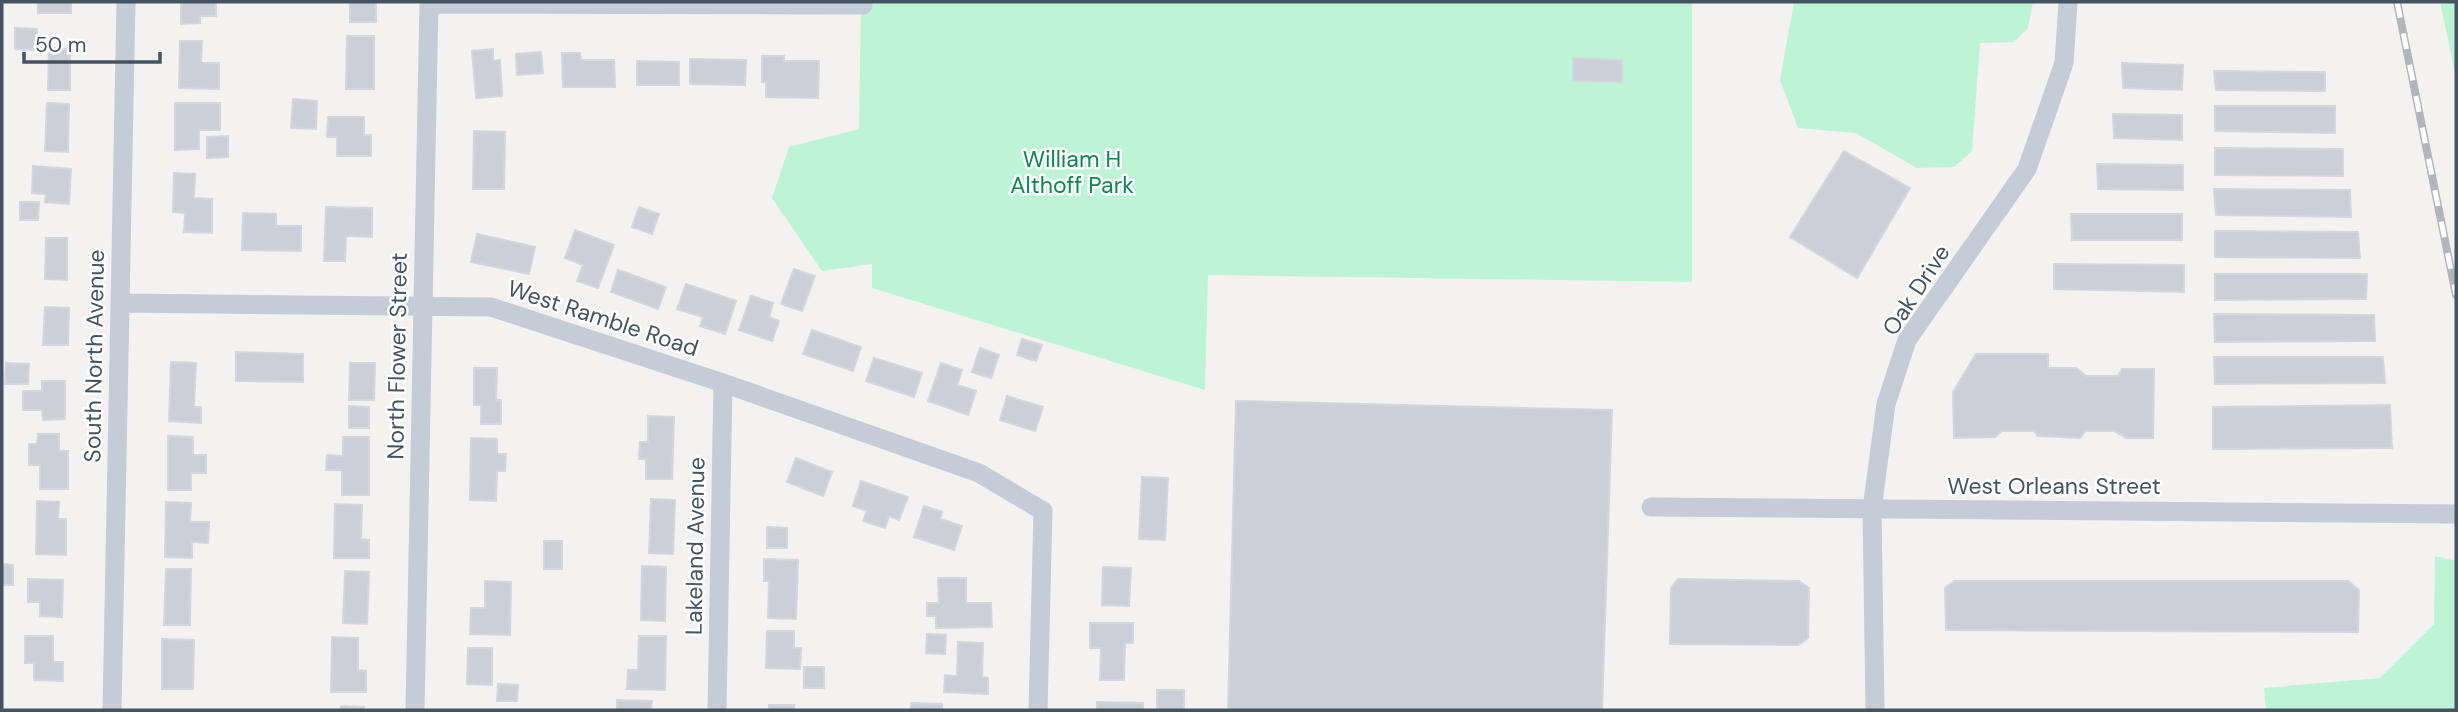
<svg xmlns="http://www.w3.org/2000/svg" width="2458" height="712" viewBox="0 0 2458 712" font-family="'DM Sans',sans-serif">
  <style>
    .green { fill: #bcf4d5 }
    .building { fill: #cccfd7; stroke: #d4d6dd; stroke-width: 2 }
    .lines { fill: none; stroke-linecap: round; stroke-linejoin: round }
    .street { stroke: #c3ccd7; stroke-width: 19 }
    .rail-casing { stroke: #b2b6bc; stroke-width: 8 }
    .rail { stroke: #fff; stroke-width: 5; stroke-dasharray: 16; stroke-linecap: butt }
    .labels { text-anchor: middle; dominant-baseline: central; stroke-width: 5; stroke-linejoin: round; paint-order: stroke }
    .park-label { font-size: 23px; fill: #0d8650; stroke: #fff }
    .street-label { font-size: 23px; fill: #465361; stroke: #fff }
  </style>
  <rect width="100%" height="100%" fill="#f4f1f1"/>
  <path class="green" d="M861 2H1692V282L1208 275 1205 390 872 288V264L822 271 772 198 789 147 859 129Z
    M1794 2H2033L2028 28 2014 42 1980 43 1972 151 1954 167 1917 168 1856 133 1798 128 1780 80Z
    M2440 2H2456V77Z
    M2435 556 2456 561V710H2266L2264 688 2380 678 2434 624Z"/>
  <path class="building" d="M38 2H71V13H38Z
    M181 2H216V16H200V23L181 24Z
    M350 2H376V22H350Z
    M15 28 37 29V50L15 49Z
    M347 36H374V89H346Z
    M180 41H202L201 63H219V89L179 88Z
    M49 48 70 49V90H48Z
    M493 49V61L500 60 502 96 476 98 472 51Z
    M541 52 543 73 517 75 516 54Z
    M562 53H580L581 60H614L615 87H563Z
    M762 56H784V61H819L818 98 766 97V82H762Z
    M1573 58 1622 60V82L1573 81Z
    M690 59 746 60 745 85 690 84Z
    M637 61 679 62V85H637Z
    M2122 63 2183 65 2182 90 2123 88Z
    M2214 71 2325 72V91L2216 90Z
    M293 99 317 101 316 129 291 128Z
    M47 103 69 104 68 152 45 151Z
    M175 103H220V130H199V149L175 150Z
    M2215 106H2335V133L2215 131Z
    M2113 114 2182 115V140L2114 138Z
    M328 117H364V135H371V156H337V137H327Z
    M474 131 505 132 504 189H473Z
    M228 136V157L207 158V137Z
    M2215 148 2343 149V176L2215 175Z
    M1844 151 1910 188 1857 278 1790 237Z
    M2097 164 2183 165V190L2098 189Z
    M33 166 71 169 69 204 45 202 46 194 32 193Z
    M174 173 195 174 194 198 212 199V233L184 232 185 213 173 212Z
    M2214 189 2350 190 2351 217 2216 215Z
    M20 202H39L38 220H20Z
    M326 207 372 208V237L346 236 345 261H324Z
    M639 207 659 214 652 234 632 227Z
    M243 213 276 214V226H301V251L242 250Z
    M2071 214H2182V240H2072Z
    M575 230 614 245 598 288 577 281 583 265 565 258Z
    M2215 231 2358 232 2360 258 2215 257Z
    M477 234 535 247 529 274 471 262Z
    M46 238H67V280L45 279Z
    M2054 264 2184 265V292L2054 289Z
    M794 269 815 276 802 311 781 304Z
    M618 270 666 287 658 309 611 292Z
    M2215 274H2367L2366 299 2215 300Z
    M686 284 736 301 725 334 700 326 703 317 677 309Z
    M751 296 773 303 769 317 779 321 772 341 739 330Z
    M45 307 69 308 68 345H43Z
    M2214 314 2374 315 2375 341 2215 342Z
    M812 330 861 347 853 371 803 354Z
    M1022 339 1042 345 1036 361 1017 355Z
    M980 348 999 355 991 378 972 372Z
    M236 352 303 354V382L236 381Z
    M1976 354H2048V368H2076L2086 376H2118L2122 369H2154L2153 438H2126L2114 431H2085L2080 438 2038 436 2034 431H2002L1995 437 1954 438 1953 392Z
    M2214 357H2383L2385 383 2215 384Z
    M874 358 922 373 914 397 866 381Z
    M171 362 196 363 194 407H201V423L169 421Z
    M6 363 29 364 28 384H5Z
    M350 363H375L374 400H349Z
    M941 363 962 370 957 385 976 391 968 415 928 401Z
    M474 368H497L496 400H501V424H481V405H474Z
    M42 381H65V419L43 420 42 410H23V391H42Z
    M1007 396 1043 407 1035 431 1000 420Z
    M1236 401 1612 410 1602 710H1228Z
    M2390 405 2392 448 2213 449V407Z
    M349 406 369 407V428H349Z
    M648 416 674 417 672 479H646V459H639L640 442H648Z
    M38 434H59V451H68V489H40V465H29V444H37Z
    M168 436 193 437V455H206V473H191V490H168Z
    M343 437H369V495H342V470H326L327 455 343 456Z
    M471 438 497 439V454H506L505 471H497L496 501 470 500Z
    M796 458 832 472 823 496 787 482Z
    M1142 477 1168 478 1165 540 1139 539Z
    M861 481 908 497 899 520 889 516 885 528 863 521 867 511 853 506Z
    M651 499 675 500 673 554 649 553Z
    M37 501 59 502 58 519H66V555L36 554Z
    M166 502 191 503 190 522H209L208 543 192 542V558L165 557Z
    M335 504 362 505 361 539 369 540V558H334Z
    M924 506 942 512 940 519 962 526 954 550 914 537Z
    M767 527 787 528V548H767Z
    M544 541H562V569H544Z
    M764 559 798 560 796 619 768 618 769 581H764Z
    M2 564 13 565V585H2Z
    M642 566 666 567 665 621 641 620Z
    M1103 567 1131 568 1129 606 1102 605Z
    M166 569H191L190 625H164Z
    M345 571 369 572 367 624 343 623Z
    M938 578H966V603H991L992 627 936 628V616H927V603H939Z
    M28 579 63 580 62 617 40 616V602H28Z
    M1678 579 1799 581 1809 588 1808 638 1798 645 1670 644 1671 588Z
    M485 581 511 582 510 635 470 634 471 608H485Z
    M1954 581H2348L2359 590 2358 632 1946 630 1945 588Z
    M1090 623H1133V643H1125L1124 680H1100L1101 648H1090Z
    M767 631H794V648H801L800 669 766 668Z
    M927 634 946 635 945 654 926 653Z
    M25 636H53V662H63V681L34 680V663H25Z
    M639 636H666L665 690 627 689 628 670H638Z
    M332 637 358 638V670L366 671V692H331Z
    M162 639 194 640 193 689H162Z
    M958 642 983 643 982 677 988 678V694L944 692 945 675 957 676Z
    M468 648H492V685L467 684Z
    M804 667H824V688H804Z
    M498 684 518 685 517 701H497Z
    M1157 690H1184V710H1157Z
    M617 700 652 701 651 710H617Z
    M1097 702 1143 703V710H1097Z
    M911 703 942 704V710H911Z
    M769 705H794V710H769Z
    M341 706 364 707V710H341Z"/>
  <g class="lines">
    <path class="street" d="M429 4 863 5
      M120 303 491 307 723 383 979 473 1043 511 1038 710
      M1651 507 2456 514
      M112 710 126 2
      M415 710 429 2
      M717 710 723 383
      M1875 710 1872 509 1886 404 1907 340 2027 169 2064 63 2068 2"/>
    <defs>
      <path id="rail" d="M2397 2 2456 295"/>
    </defs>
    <use href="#rail" class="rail-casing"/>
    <use href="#rail" class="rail"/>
  </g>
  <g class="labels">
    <g class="park-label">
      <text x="1072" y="159">William H<tspan x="1072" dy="26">Althoff Park</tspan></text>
    </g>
    <g class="street-label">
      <text transform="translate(1916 290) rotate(-57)">Oak Drive</text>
      <text transform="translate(603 318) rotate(18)">West Ramble Road</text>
      <text transform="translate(94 356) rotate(-89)">South North Avenue</text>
      <text transform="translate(397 356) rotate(-89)">North Flower Street</text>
      <text x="2054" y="486">West Orleans Street</text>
      <text transform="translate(695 546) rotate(-89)">Lakeland Avenue</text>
    </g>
  </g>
  <rect width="2458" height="712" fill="none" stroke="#465361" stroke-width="7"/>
  <path d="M24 52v10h136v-10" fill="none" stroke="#465361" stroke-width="3.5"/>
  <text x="35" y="52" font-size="21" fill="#465361" stroke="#ffffff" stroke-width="5" paint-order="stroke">50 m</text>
</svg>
